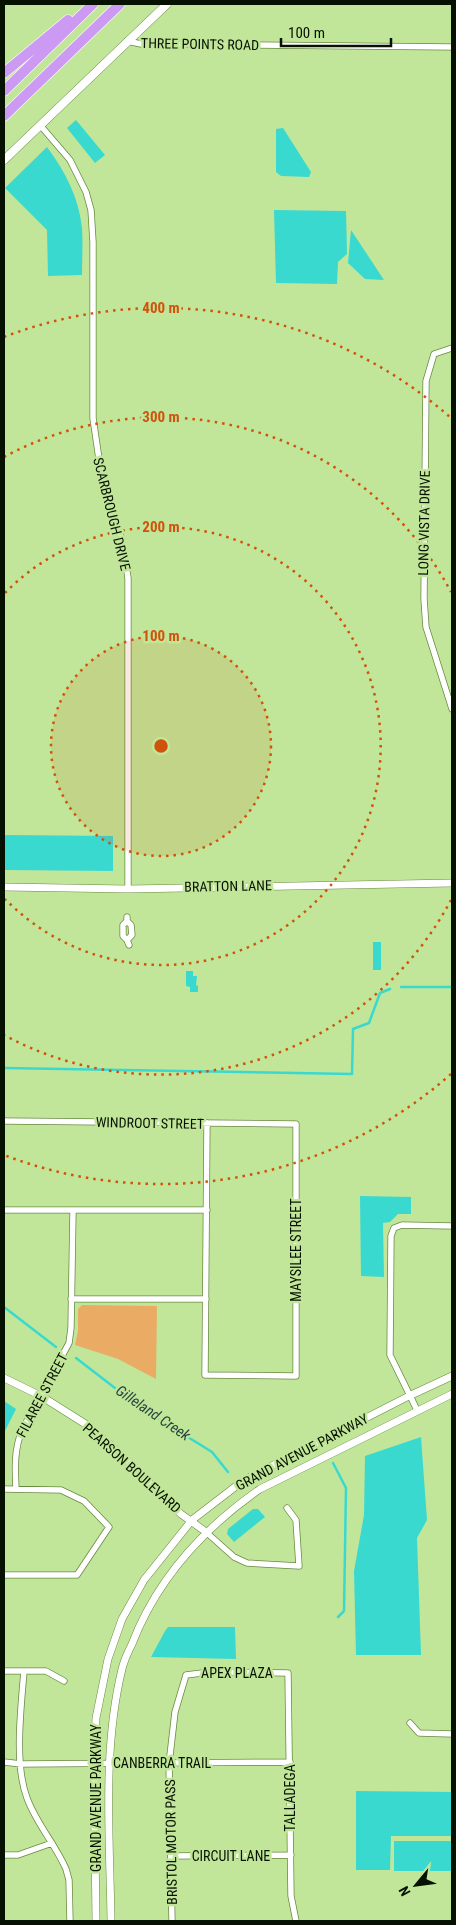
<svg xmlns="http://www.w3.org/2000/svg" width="456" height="1925" viewBox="0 0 456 1925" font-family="'Roboto Condensed',sans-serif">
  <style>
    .green { fill: #eaac64 }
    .water { fill: #39d9d0 }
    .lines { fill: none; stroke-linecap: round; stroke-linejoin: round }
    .stream { stroke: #39d9d0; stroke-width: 2.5 }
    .minor-casing { stroke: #688940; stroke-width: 7 }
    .tertiary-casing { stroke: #688940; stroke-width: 8 }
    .secondary-casing { stroke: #688940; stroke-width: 9 }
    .motorway-casing { stroke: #fff; stroke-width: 11 }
    .minor { stroke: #fff; stroke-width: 5.5 }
    .tertiary { stroke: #fff; stroke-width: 7 }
    .secondary { stroke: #fff; stroke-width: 8 }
    .motorway { stroke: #cc9af3; stroke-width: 10 }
    .ring { fill: none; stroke: #d1520b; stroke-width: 2.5; stroke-dasharray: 2.5 5 }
    .labels { text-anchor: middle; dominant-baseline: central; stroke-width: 5; stroke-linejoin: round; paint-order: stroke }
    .street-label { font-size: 14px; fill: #061100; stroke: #c1e699 }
    .water-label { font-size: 15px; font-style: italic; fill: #254542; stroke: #c1e699 }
    .centre { fill: #d1520b; stroke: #c1e699; stroke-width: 2.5 }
    .ring-label { font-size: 15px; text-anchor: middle; font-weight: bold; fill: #d1520b; stroke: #c1e699; stroke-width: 5; stroke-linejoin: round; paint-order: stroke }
  </style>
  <rect width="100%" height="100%" fill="#c1e699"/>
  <path class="green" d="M82 1305 157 1306 156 1379 118 1359 75 1345 78 1331V1309Z"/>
  <path class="water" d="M76 120 105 155 95 163 67 128Z
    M283 128 311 172 309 177 281 176 276 172V129Z
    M47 147C65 171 79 198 82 228 83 243 82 260 82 275L48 276 47 230 5 188Z
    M274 210 346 211 347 254 338 262 337 284 276 283Z
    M351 230 384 280 365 279 348 263Z
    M4 835 113 836V871L4 870Z
    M373 942H381V970H373Z
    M186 971H193V976H197L196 985 198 986V992H190V987L186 986Z
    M360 1196 411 1197V1214H398L390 1222 383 1223 384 1277 361 1276Z
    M4 1401 16 1409 4 1433Z
    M421 1437 427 1520 417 1538 421 1655H356L354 1571 364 1515 365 1456Z
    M253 1509H258L265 1517 234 1542 227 1534 228 1529Z
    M168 1627H235L236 1659 151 1657 165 1631Z
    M356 1791 452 1792V1836H391L390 1870H356Z
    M394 1841H452V1871H394Z"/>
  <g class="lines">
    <path class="stream" d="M401 987H452
      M4 1068 352 1074 353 1029 369 1023 380 993 390 989
      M4 1307 56 1347
      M76 1358 141 1408 212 1452 228 1472
      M333 1463 346 1488 344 1611 338 1617"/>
    <defs>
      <path id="minor" d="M127 41 141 44 452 47
        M40 125 70 160 86 192 91 210 93 242V418L100 466 122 540 128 578V889
        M452 348 434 354 426 381 424 599 426 627 452 709
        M127 917V921L123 925V936L127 940 129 945
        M127 921 131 925 132 935 127 940
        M4 1121 296 1124V1376L205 1375 207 1123
        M4 1210H207
        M71 1299H206
        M417 1410 390 1355 391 1236 394 1228 402 1225 452 1226
        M4 1489 61 1490 84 1501 109 1527 77 1575H4
        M16 1489C15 1468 14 1450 22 1430L69 1343 71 1328 73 1211
        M206 1532 234 1557 247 1563 299 1566 296 1520 287 1508
        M4 1671H46L64 1681
        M24 1671C21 1708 14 1764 27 1798 36 1823 55 1844 66 1869L69 1880 70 1921
        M410 1723 419 1733 452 1734
        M4 1762 21 1764 290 1762
        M4 1855H18L52 1843
        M171 1856 291 1855
        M172 1921 169 1764 175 1712 186 1675 210 1672 288 1673 291 1896 296 1921"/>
      <path id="tertiary" d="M4 887 128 889 452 883
        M4 1378 41 1396 87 1425 111 1445 181 1514 206 1532
        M96 1921 94 1763 96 1718 108 1659 122 1619 144 1580 192 1520 244 1480 409 1396 452 1376
        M111 1921C110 1838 102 1751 122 1669 124 1660 128 1652 132 1644 157 1579 204 1528 260 1489L452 1394"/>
      <path id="secondary" d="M4 160 167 4"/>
      <path id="motorway" d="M4 73 68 20
        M4 91 93 4
        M4 116 120 4"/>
    </defs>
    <use href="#minor" class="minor-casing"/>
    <use href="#tertiary" class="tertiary-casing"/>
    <use href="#secondary" class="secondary-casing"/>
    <use href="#motorway" class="motorway-casing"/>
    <use href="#minor" class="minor"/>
    <use href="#tertiary" class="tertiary"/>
    <use href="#secondary" class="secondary"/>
    <use href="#motorway" class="motorway"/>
  </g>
  <circle cx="161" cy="746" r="110" fill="#d1520b" fill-opacity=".12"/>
  <g class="ring">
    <circle cx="161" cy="746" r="110"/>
    <path d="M5 593A219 219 0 1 1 5 899"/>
    <path d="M451 900A329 329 0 0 1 4 1035M4 457A329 329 0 0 1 451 592"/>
    <path d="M451 1074A438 438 0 0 1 4 1155M4 337A438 438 0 0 1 451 418"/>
  </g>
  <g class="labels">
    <g class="street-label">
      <text transform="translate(200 44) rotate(1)">THREE POINTS ROAD</text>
      <text transform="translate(112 514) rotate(76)">SCARBROUGH DRIVE</text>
      <text transform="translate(424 523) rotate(-89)">LONG VISTA DRIVE</text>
      <text transform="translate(228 886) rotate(-1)">BRATTON LANE</text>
      <text transform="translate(150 1123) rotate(1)">WINDROOT STREET</text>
      <text transform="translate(296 1250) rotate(-90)">MAYSILEE STREET</text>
      <text transform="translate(42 1395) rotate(-62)">FILAREE STREET</text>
      <text transform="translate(302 1452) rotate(-28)">GRAND AVENUE PARKWAY</text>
      <text transform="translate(132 1468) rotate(42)">PEARSON BOULEVARD</text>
      <text x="237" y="1673">APEX PLAZA</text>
      <text x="162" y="1763">CANBERRA TRAIL</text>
      <text transform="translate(96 1798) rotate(-90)">GRAND AVENUE PARKWAY</text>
      <text transform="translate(290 1798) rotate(-90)">TALLADEGA</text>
      <text transform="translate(171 1842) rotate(-91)">BRISTOL MOTOR PASS</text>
      <text x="231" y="1856">CIRCUIT LANE</text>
    </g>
    <g class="water-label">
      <text transform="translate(153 1413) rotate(34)">Gilleland Creek</text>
    </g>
  </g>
  <circle cx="161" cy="746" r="8" class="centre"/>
  <g class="ring-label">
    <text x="161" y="313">400 m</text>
    <text x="161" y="422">300 m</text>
    <text x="161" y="532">200 m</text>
    <text x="161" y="641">100 m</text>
  </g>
  <rect width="456" height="1925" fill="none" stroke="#061100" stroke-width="10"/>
  <g transform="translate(416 1885) rotate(241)" stroke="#c1e699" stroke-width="4" paint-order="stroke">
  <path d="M0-4L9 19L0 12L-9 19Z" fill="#061100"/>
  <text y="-8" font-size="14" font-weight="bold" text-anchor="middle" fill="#061100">N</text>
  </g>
  <path d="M281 38v8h110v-8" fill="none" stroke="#061100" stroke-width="2.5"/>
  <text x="288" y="38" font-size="15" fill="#061100" stroke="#c1e699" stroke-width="4" paint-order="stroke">100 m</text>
</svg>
